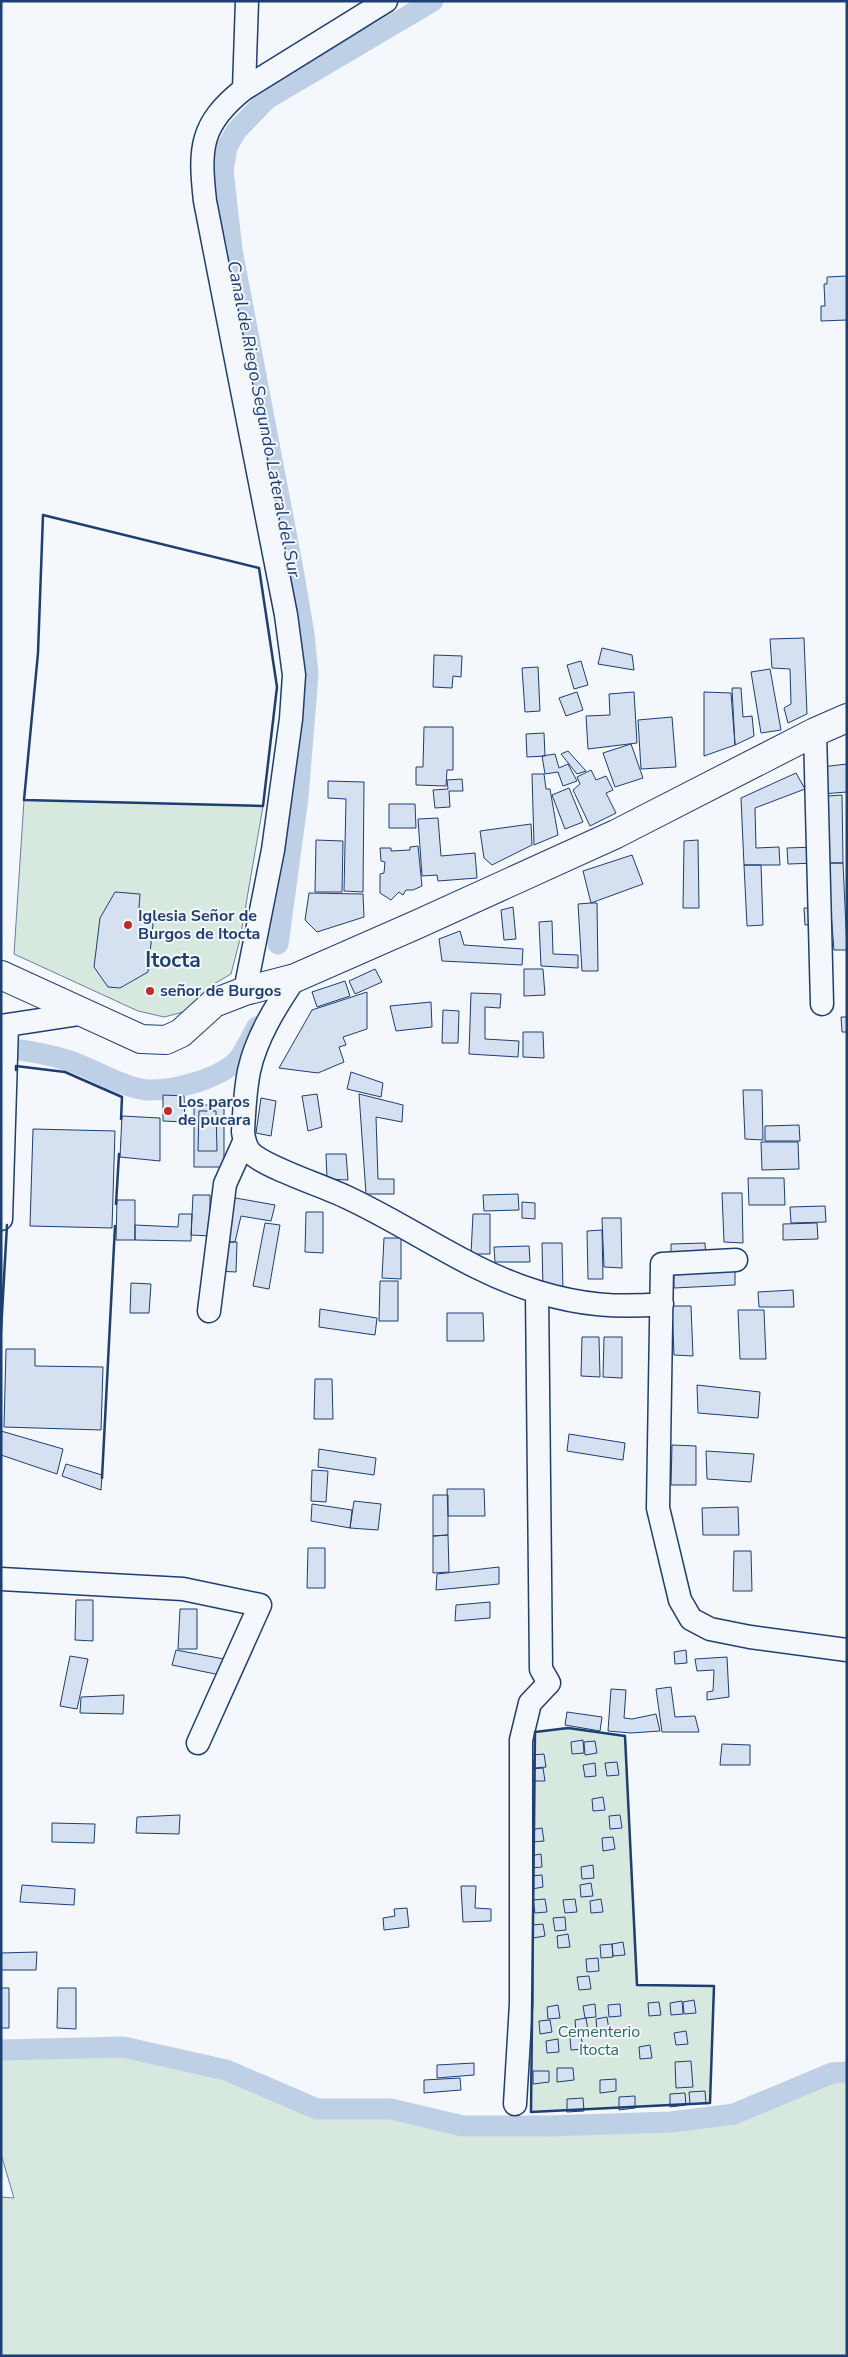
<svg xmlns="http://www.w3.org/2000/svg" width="848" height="2357" viewBox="0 0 848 2357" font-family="'Nunito Sans',sans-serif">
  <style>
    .green { fill: #d7e8df; stroke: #687fa3 }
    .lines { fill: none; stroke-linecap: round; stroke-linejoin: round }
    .canal { stroke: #bed0e5; stroke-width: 21 }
    .building { fill: #d5e0f0; stroke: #1d3f73 }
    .minor-casing { stroke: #1d3f73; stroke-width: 25 }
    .major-casing { stroke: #1d3f73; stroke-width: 30 }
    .minor { stroke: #f4f7fb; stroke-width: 22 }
    .major { stroke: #f4f7fb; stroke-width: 28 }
    .wall { stroke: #1d3f73; stroke-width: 2.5 }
    .poi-dot { fill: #c62828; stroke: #f4f7fb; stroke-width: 2 }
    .labels { text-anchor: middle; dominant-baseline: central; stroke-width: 4; stroke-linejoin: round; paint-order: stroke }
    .poi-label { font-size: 16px; font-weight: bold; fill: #1d3f73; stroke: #f4f7fb; text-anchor: start }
    .park-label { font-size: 16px; fill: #2c6c60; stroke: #f4f7fb }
    .water-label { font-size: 18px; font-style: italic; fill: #1d3f73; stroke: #f4f7fb }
    .district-label { font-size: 21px; font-weight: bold; fill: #1d3f73; stroke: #f4f7fb }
  </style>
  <rect width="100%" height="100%" fill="#f4f7fb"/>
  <path class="green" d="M24 800 263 806 240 939 231 974 212 985 187 1011 164 1017 138 1011 14 954Z
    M568 1728 625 1736 637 1985 714 1986 710 2103 531 2112 535 1732Z
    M123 2047 226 2070 317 2109H391L463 2126H548L671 2122 734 2114 832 2073 847 2072V2356H1V2197L14 2198 1 2154V2050Z"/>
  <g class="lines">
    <path class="canal" d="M278 944 298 797 308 675 304 634 294 575 232 250 223 170 227 147 236 131 267 99 433 1
      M1 1048C26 1050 49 1054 73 1062 95 1070 124 1088 148 1090 174 1091 224 1078 240 1057 246 1048 251 1037 257 1027
      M1 2050 123 2047 226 2070 317 2109H391L463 2126H548L671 2122 734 2114 832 2073 847 2072"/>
  </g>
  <path class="building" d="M847 276V320L821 321V306H825L824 284H827V277Z
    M804 638 807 714 788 723 784 708 791 704 790 669 772 668 770 639Z
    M602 648 632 655 634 670 598 664Z
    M434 655 462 656 461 677 453 676 452 688 433 687Z
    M581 661 588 685 574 689 567 665Z
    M538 667 540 711 525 712 522 668Z
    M770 669 781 730 761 733 751 672Z
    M732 688H741L743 717 752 716 754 736 735 745Z
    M577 692 583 710 566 716 559 698Z
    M634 692 637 743 588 749 586 716 610 715 609 694Z
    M704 692 731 693 735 745 704 756Z
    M672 717 676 767 641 769 638 720Z
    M424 727H453V770H447L446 786 416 785V767H423Z
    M544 733 545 756 527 757 526 734Z
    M631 744 643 778 615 787 603 753Z
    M568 751 586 771 577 774 561 754Z
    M555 754 559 768 568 764 577 781 563 786 558 772 545 774 542 756Z
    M847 764V792L822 794 821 767Z
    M591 770 596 780 606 776 613 790 606 793 616 813 590 826 573 790 580 784 577 777Z
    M796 773 805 789 755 808 756 848 779 847 780 865H744L741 798Z
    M532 774H544L546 789H550L558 835 534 845Z
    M462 779 463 791H449L450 807 435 808 433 790 448 789 447 780Z
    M328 781 364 782 363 892 344 891 346 799 328 798Z
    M569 788 583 822 565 829 552 795Z
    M842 795 843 863H827L828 796Z
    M389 804H415L416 828H389Z
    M438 818 441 856 475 853 477 878 438 881 437 875 422 876 418 819Z
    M531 824 532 845 492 865 484 858 480 831Z
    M316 840 343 841 342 892H315Z
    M698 840 699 908H683L684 841Z
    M418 846 422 886 413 890H406L403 895 399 892 391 900 380 893V874L384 873 385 862 381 861 380 848H391V851L410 850V847Z
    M816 847 818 863 788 864 787 848Z
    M632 855 643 884 591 903 583 871Z
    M827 863H843L847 950H834Z
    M744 865H761L763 925 747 926Z
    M115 892 140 894 139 908 153 924 148 972 120 988 108 987 94 967 100 918Z
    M309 893 363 894 364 917 317 932 305 920Z
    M591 903H597L598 971H582L578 904Z
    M513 907 516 939 504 940 501 910Z
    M804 908H817L818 924 805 925Z
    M552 921 553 954 578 955V968L541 966 539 922Z
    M460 931 464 945 523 949 522 965 442 961 439 939Z
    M375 969 382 982 355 994 349 981Z
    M524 969H543L545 995 524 996Z
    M345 981 350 996 317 1007 312 992Z
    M367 992V1029L343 1037 346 1045 339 1047 344 1062 318 1073 279 1068 312 1010Z
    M471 993 501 994 500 1008 485 1007V1039L519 1041 518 1057 469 1054Z
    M431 1002 432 1027 396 1031 390 1006Z
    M443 1010 459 1011 458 1043H442Z
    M841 1017H847V1032H842Z
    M523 1032H543L544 1058 523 1057Z
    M351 1072 383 1083 381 1097 347 1089Z
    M743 1090H762L763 1140 745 1139Z
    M317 1094 322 1127 308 1131 302 1096Z
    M359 1094 403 1105 402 1122 376 1117 378 1179H394V1194H366Z
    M163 1095 184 1096 185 1122 163 1121Z
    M261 1098 276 1101 271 1136 256 1133Z
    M194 1105H224V1167H194Z
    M199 1111H216L217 1151H198Z
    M122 1116 160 1118V1161L120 1157Z
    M799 1125 800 1141H765V1126Z
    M33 1129 115 1131 112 1228 30 1226Z
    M761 1142H798L799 1169 762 1170Z
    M326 1154H346L348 1180 327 1179Z
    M748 1178H784L785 1205H749Z
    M722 1193H742L743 1243 724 1242Z
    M518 1194 519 1210 484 1211 483 1195Z
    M193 1195H210V1236L191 1235Z
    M230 1197 275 1205 271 1221 241 1216 235 1242H220Z
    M117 1200H135V1240H116Z
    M522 1202 535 1203V1219L522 1218Z
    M825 1206 826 1222 791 1223 790 1207Z
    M306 1212H323V1253L305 1252Z
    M179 1214H192L191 1241 135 1240V1225L178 1227Z
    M473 1214H490V1254H471Z
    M602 1218H621L622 1268 604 1267Z
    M265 1223 280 1225 269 1289 253 1286Z
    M817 1223 818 1239 783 1240V1224Z
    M602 1230 603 1279H588L587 1231Z
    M384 1238H401V1279L382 1278Z
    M218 1242H237L236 1272 217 1271Z
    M542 1243H562L563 1293 543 1288Z
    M705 1243 706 1259 671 1260V1244Z
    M529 1246 530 1262H495L494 1247Z
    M735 1270V1285L674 1288V1272Z
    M380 1281H398V1321H379Z
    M131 1283 151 1284 149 1313H130Z
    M793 1290 794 1307H759L758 1292Z
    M672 1306H691L693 1356 674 1355Z
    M320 1309 377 1318 375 1335 319 1327Z
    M738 1310H764L766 1359H740Z
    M447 1313H483L484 1341H447Z
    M582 1337H599L600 1377 581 1376Z
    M604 1337H622V1378L603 1377Z
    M6 1349H35V1366L103 1367 101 1430 4 1427Z
    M315 1379H332L333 1419H314Z
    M697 1385 760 1392 758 1418 698 1413Z
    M1 1431 63 1449 57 1474 1 1455Z
    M569 1434 625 1443 623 1460 567 1451Z
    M672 1445 696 1446V1485H671Z
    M319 1449 376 1458 374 1475 318 1467Z
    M706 1451 754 1454 751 1482 707 1479Z
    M66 1464 102 1475 101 1490 62 1476Z
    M312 1470 328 1471 326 1502 311 1501Z
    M447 1489H484L485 1516H448Z
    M433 1495H448V1535L433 1536Z
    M354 1501 381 1504 378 1530 350 1528Z
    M312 1504 352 1510 350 1528 311 1521Z
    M738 1507 739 1535H703L702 1508Z
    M448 1535 449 1572 433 1573V1536Z
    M308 1548H325V1588H307Z
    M734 1551H751L752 1591H733Z
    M499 1567V1584L436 1590 437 1574Z
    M76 1600H93V1641L75 1640Z
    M490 1602V1618L455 1621 456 1605Z
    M180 1609H197V1649H178Z
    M176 1650 224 1659 220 1675 172 1665Z
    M686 1650 687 1663 675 1664 674 1652Z
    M70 1656 88 1659 77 1709 60 1706Z
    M727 1657 729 1697 707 1700V1692L713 1691 714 1670 697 1671 695 1659Z
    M671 1687 675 1717 695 1716 699 1732H662L656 1689Z
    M611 1689 626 1690 624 1718 632 1719 656 1714 660 1731 631 1733 608 1731Z
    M124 1695 123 1714 80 1713 81 1697Z
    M567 1712 602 1717 600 1731 565 1725Z
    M583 1740 584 1753 572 1754 571 1742Z
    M595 1741 597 1753 585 1755 584 1742Z
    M722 1744 750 1745V1765H720Z
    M544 1754 546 1767 534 1768 532 1755Z
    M617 1762 619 1775 607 1776 605 1763Z
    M595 1763 596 1776 585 1777 583 1765Z
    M543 1768 545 1781H533L532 1769Z
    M603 1797 605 1810 593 1811 592 1799Z
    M180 1815 179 1834 136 1833 137 1817Z
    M620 1815 622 1828 610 1829 609 1816Z
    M52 1823 95 1824 94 1843 52 1842Z
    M542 1828 544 1841 532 1842 530 1830Z
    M613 1837 615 1849 603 1851 602 1838Z
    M541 1854 542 1867 531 1868 529 1856Z
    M593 1865 594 1878 582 1879 581 1867Z
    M542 1875 543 1887 532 1889 530 1876Z
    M591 1883 593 1896 581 1897 580 1885Z
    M22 1885 75 1889 74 1905 20 1902Z
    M461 1886H476L475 1908 491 1909V1921L463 1922Z
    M545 1899 547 1912 535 1913 533 1900Z
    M575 1899 577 1912 565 1913 563 1900Z
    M601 1899 603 1912 591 1913 590 1901Z
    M407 1908 409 1927 384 1930 383 1918 395 1916 394 1909Z
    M565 1917 566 1930 555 1931 553 1918Z
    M543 1924 545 1936 533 1938 532 1925Z
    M568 1934 570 1947 558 1948 557 1936Z
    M623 1942 625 1955 613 1956 612 1944Z
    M612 1944 613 1957 601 1958 600 1945Z
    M37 1952 36 1970H1V1953Z
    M598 1958 599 1971 587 1972 586 1959Z
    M589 1976 591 1989 579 1990 577 1977Z
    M1 1988H9V2028H1Z
    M58 1988H76V2029L57 2028Z
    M694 2000 696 2013 684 2014 683 2002Z
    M682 2001 683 2014 671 2015 670 2003Z
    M659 2002 661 2015 649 2016 648 2003Z
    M595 2004 596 2017 585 2018 583 2006Z
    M620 2004 621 2016 609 2017 608 2005Z
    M558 2005 560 2018 548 2019 547 2007Z
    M607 2017 609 2030 597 2031 596 2019Z
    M586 2018 588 2031 576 2032 575 2020Z
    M550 2020 552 2032 540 2034 539 2021Z
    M686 2031 688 2044 676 2045 674 2033Z
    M581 2036 583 2049 571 2050 570 2038Z
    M558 2039 559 2052 547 2053 546 2041Z
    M650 2045 652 2058 640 2059 639 2047Z
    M691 2061 693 2087 676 2088 675 2062Z
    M474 2063V2075L437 2078V2065Z
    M557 2068H573L574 2080 557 2082Z
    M533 2071H549V2082L533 2084Z
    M460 2078 461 2090 424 2093V2080Z
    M616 2079V2091L600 2093V2080Z
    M705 2091 706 2103 690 2104 689 2092Z
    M685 2093 686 2105 670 2107V2094Z
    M635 2096V2108L619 2110V2097Z
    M583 2098 584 2111 567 2112V2099Z"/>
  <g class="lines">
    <defs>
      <path id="minor" d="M244 89 247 1
        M815 732 822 1004
        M295 978C276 1006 256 1038 249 1071 245 1091 244 1112 243 1132 244 1140 246 1148 251 1153 265 1167 323 1186 344 1196 410 1226 468 1271 538 1292 581 1305 617 1308 662 1304
        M245 991 273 850 291 719 294 675 286 615 205 201C199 148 200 124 244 89L386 1
        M1 1026 86 1013
        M1 1219 7 1025
        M736 1260 662 1264 658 1508 680 1600 691 1619 710 1629 750 1637 847 1650
        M209 1311 225 1184 244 1142
        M1 1579 183 1589 260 1605 198 1743
        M515 2104 521 2004V1740L530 1703 549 1683 541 1669 537 1292"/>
      <path id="major" d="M1 975 141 1039 166 1040 181 1033 214 1003 245 991 295 978 418 924 616 834 815 732 847 718"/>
    </defs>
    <use href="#minor" class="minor-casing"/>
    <use href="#major" class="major-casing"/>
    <use href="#minor" class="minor"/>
    <use href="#major" class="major"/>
    <path class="wall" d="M43 515 259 568 277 687 263 806 24 800 38 653Z
      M16 1070V1066L65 1072 122 1097 121 1119
      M116 1204 119 1154
      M1 1331 7 1225
      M102 1478 115 1226
      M568 1728 625 1736 637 1985 714 1986 710 2103 531 2112 535 1732Z"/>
  </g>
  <g class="poi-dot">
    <circle cx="128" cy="925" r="5"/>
    <circle cx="150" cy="991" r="5"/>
    <circle cx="168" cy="1111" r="5"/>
  </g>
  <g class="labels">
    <g class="poi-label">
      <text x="138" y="916">Iglesia Señor de<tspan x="138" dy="18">Burgos de Itocta</tspan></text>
      <text x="160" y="991">señor de Burgos</text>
      <text x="178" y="1102">Los paros<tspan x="178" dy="18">de pucara</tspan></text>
    </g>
    <g class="park-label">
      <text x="599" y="2032">Cementerio<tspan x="599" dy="18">Itocta</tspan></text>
    </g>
    <g class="water-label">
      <text transform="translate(264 419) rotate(79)">Canal de Riego Segundo Lateral del Sur</text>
    </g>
    <g class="district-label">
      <text x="173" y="960">Itocta</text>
    </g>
  </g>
  <rect width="848" height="2357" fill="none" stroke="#1d3f73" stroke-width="5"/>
</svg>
